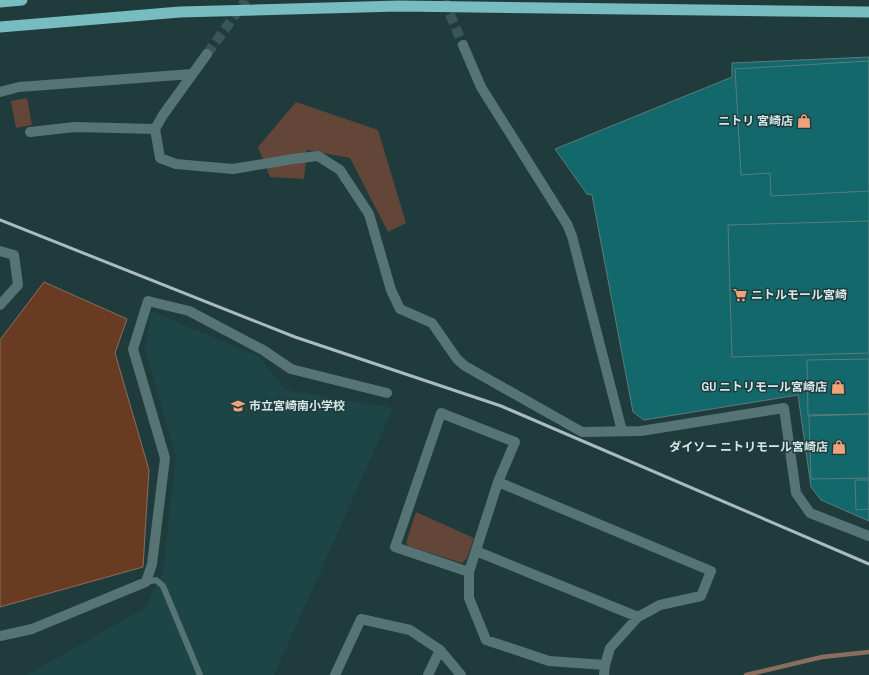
<svg xmlns="http://www.w3.org/2000/svg" width="869" height="675" viewBox="0 0 869 675" font-family="'Archivo Narrow','Noto Sans JP',sans-serif">
  <style>
    .built { fill: #1e4546 }
    .green { fill: #634637 }
    .water { fill: #693b22; stroke: #8a6e5d }
    .lines { fill: none; stroke-linecap: round; stroke-linejoin: round }
    .stream { stroke: #8a6e5d; stroke-width: 4.5 }
    .building { fill: #12686a; stroke: #5d7b7c }
    .minor-tunnel { stroke: #3a5556; stroke-width: 10; stroke-dasharray: 10 5; stroke-linecap: butt }
    .service { stroke: #567474; stroke-width: 6 }
    .minor { stroke: #567474; stroke-width: 10 }
    .trunk { stroke: #77bcbe; stroke-width: 11 }
    .rail { stroke: #aabcbd; stroke-width: 3 }
    .labels { text-anchor: middle; dominant-baseline: central; stroke-width: 3; stroke-linejoin: round; paint-order: stroke }
    .poi-label { font-size: 12px; font-weight: bold; fill: #d6e6e6; stroke: #1f3b3c; text-anchor: end }
  </style>
  <rect width="100%" height="100%" fill="#1f3b3c"/>
  <path class="built" d="M151 311 258 356 286 390 393 408 274 675H27L146 607 163 571 176 458 145 349Z"/>
  <path class="green" d="M27 98 32 125 16 128 11 101Z
    M296 102 378 130 406 223 388 232 350 158 307 150 304 179 270 177 258 147Z
    M416 512 474 538 467 558 462 563 408 546 406 543Z"/>
  <path class="water" d="M44 282 127 319 115 353 149 470 143 567 0 607V340Z"/>
  <g class="lines">
    <path class="stream" d="M746 675 822 657 869 652"/>
  </g>
  <path class="building" d="M869 57V521L821 500 811 487 798 395 644 420 633 412 592 195 587 194 555 149 732 77V63Z
    M869 61V191L771 196 770 173 741 175 735 69Z
    M869 221V353L732 357 728 225Z
    M869 359V414L808 415 807 360Z
    M869 414V478L811 479 809 416Z
    M855 480H869V509L856 510Z"/>
  <g class="lines">
    <path class="minor-tunnel" d="M444 0 463 45
      M207 54 246 0"/>
    <path class="service" d="M146 582 156 580 163 586 200 675"/>
    <path class="minor" d="M463 45 481 87 567 224 572 236 622 431
      M207 54 163 115 155 129 160 158 176 164 233 169 293 159 318 156 340 170 369 214 391 290 400 309 432 323 457 359 465 366 582 432 641 431 784 408 796 493 810 513 869 536
      M0 92 19 87 192 74
      M30 132 75 127 155 129
      M0 251 14 255 18 285 0 305
      M498 482 711 571 701 596 660 605 638 617 610 648 605 665 604 675
      M476 551 638 617
      M469 572 395 547 441 413 515 442 498 482 469 572V598L486 640 549 661 605 665
      M0 636 32 629 146 582 152 564 165 458 133 349 148 301 189 311 263 350 291 369 387 393
      M335 675 361 619 410 630 440 650 461 675
      M428 675 440 650"/>
    <path class="trunk" d="M0 2 22 0
      M0 27 180 12 399 6 869 12"/>
    <path class="rail" d="M0 220 295 337 501 406 869 564"/>
  </g>
  <defs>
    <symbol id="shop-bare" viewBox="-9 -9 18 18"><path d="M-5-2.5h2.3a2.7 3.5 0 0 1 5.4 0H5L5.5 6h-11ZM-1.5-2.5h3a1.5 2.3 0 0 0-3 0Z" fill="#f0a27a" stroke="#1f3b3c" stroke-width="2.5" paint-order="stroke"/></symbol>
    <symbol id="supermarket-bare" viewBox="-9 -9 18 18"><path d="M-6-5.5h2.5l.6 2H6L4.5 2H-2.5L-4.4-4H-6ZM-1.5 3.2a1.3 1.3 0 1 0 .1 0ZM3 3.2a1.3 1.3 0 1 0 .1 0Z" fill="#f0a27a" stroke="#1f3b3c" stroke-width="2.5" paint-order="stroke"/></symbol>
    <symbol id="school-bare" viewBox="-9 -9 18 18"><path d="M0-5L7-2L0 1L-7-2ZM-4 1L0 2.5L4 1V4Q0 6-4 4Z" fill="#f0a27a" stroke="#1f3b3c" stroke-width="2.5" paint-order="stroke"/></symbol>
  </defs>
  <g fill-rule="evenodd">
    <use href="#shop-bare" x="794" y="111" width="20" height="20"/>
    <use href="#supermarket-bare" x="730" y="285" width="20" height="20"/>
    <use href="#shop-bare" x="828" y="377" width="20" height="20"/>
    <use href="#school-bare" x="228" y="396" width="20" height="20"/>
    <use href="#shop-bare" x="829" y="437" width="20" height="20"/>
  </g>
  <g class="labels">
    <g class="poi-label">
      <text x="793" y="121">ニトリ 宮崎店</text>
      <text x="751" y="295" text-anchor="start">ニトルモール宮崎</text>
      <text x="827" y="387">GU ニトリモール宮崎店</text>
      <text x="249" y="406" text-anchor="start">市立宮崎南小学校</text>
      <text x="828" y="447">ダイソー ニトリモール宮崎店</text>
    </g>
  </g>
</svg>
